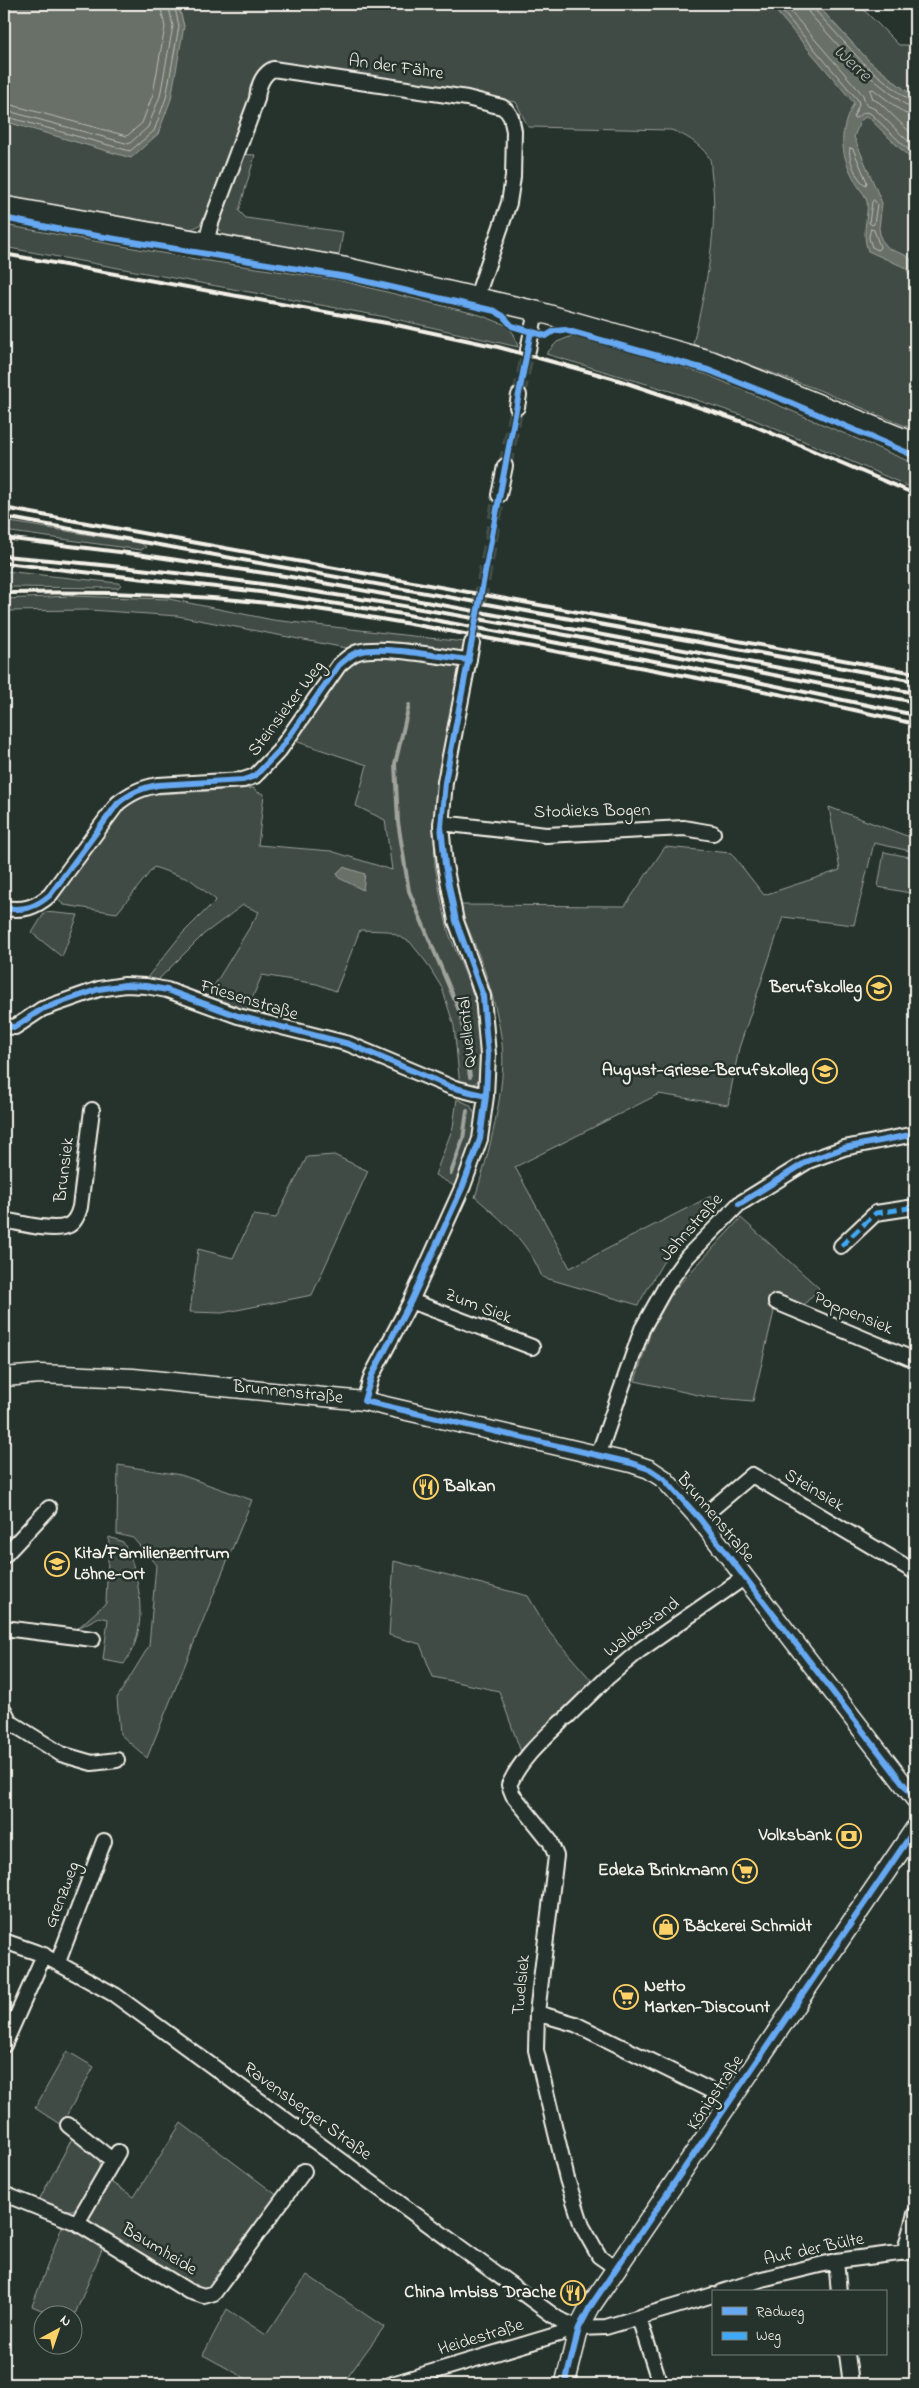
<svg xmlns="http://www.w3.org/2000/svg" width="919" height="2388" viewBox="0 0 919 2388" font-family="'Indie Flower',sans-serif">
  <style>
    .green { fill: #414b45; stroke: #9a9e96 }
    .water { fill: #676f68; stroke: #9fa39b }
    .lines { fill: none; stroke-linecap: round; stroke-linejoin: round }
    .shore { stroke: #bcbdb5; stroke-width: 1 }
    .stream { stroke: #9fa39b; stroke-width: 4 }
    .minor-tunnel { stroke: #455049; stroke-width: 14; stroke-dasharray: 14 7; stroke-linecap: butt }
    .minor-casing { stroke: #f4f1e8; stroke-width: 18 }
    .tertiary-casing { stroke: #f4f1e8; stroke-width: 21 }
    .secondary-casing { stroke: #f4f1e8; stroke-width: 22 }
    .minor { stroke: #26332d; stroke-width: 14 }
    .tertiary { stroke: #26332d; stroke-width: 18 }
    .secondary { stroke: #26332d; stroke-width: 19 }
    .rail { stroke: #f4f1e8; stroke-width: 4 }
    .quiet { stroke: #3fa9f5; stroke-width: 5; stroke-dasharray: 10 5; stroke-linecap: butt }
    .cycleway-casing { stroke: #26332d; stroke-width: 9 }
    .cycleway { stroke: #66a8f1; stroke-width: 6 }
    .labels { text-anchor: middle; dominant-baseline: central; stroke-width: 5; stroke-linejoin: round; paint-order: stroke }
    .street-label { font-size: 18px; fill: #f4f1e8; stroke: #26332d }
    .poi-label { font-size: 18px; font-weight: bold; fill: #f4f1e8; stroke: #26332d; text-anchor: end }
    .water-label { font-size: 19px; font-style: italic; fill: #bcbdb5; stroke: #26332d }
  </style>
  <rect width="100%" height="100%" fill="#26332d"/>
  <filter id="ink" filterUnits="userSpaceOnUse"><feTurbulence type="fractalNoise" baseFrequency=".02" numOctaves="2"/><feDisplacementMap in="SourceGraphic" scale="10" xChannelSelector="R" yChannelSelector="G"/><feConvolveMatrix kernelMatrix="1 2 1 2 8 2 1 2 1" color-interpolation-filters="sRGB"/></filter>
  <g filter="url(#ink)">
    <path class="green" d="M178 4H770L854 102 915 163V430L819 390 693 344C705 290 720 226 711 171 711 166 711 159 708 156 700 144 684 134 671 130L528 127 516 102 271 67 233 154 255 155 239 211 246 218 343 232 339 255 224 238 209 207 200 225 192 229 4 196V121L29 128 184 26Z
      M816 4H858L899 45H912L915 4V98L869 61Z
      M4 225 195 259 338 280 480 315 506 325 514 334 518 347 391 318 4 247Z
      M572 336 594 340 708 375 915 464V489L750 418 670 391 546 354 557 342Z
      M4 521 141 543 146 547 141 550 4 531Z
      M4 571 118 583 121 585 118 588 4 587Z
      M71 596 169 599 273 620 464 642 462 651 457 654 368 645 346 648 178 616 90 610 4 611V599Z
      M370 654 462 666 434 831 435 866 442 904 449 934 474 996 482 1060 481 1074 477 1082 472 1085 460 1086 454 1026 442 988 426 962 410 942 388 931 360 930 336 991 317 984 262 975 246 1013 206 999 259 912 243 905 204 934 156 982 146 979 181 935 216 900 191 880 154 867 117 913 64 905 57 899 58 890 129 803 143 795 254 788 257 792 264 794 258 845 331 851 392 870 385 820 356 806 367 765 292 740 340 671 353 661Z
      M829 807 915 839V852L874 843 854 925 783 917 739 1048 728 1105 659 1094 515 1167 570 1268 711 1196 716 1207 669 1252 638 1305 542 1277C529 1243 502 1220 475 1197 488 1158 507 1085 502 1044 496 995 478 950 458 905L625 906 665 847 731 853 764 895 840 870Z
      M884 852 915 858V894L878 887Z
      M45 912 78 915 62 957 32 933Z
      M457 1099 470 1105 477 1118 467 1162 456 1187 435 1175 453 1127Z
      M334 1155 368 1171 312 1295 222 1313 190 1312 198 1249 233 1258 253 1215 276 1218 307 1157Z
      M741 1218 819 1288 803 1306 782 1296 775 1307 753 1401 707 1397 635 1381 651 1331 674 1290Z
      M118 1465 181 1475 252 1500 147 1758 120 1734 117 1698 149 1646 156 1565 133 1538 117 1534Z
      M109 1537 123 1542C138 1567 145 1612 136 1640 134 1648 128 1657 124 1664L103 1660 108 1619 99 1617 78 1628 106 1603Z
      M394 1561 528 1596 550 1633 592 1681 521 1752 499 1691 433 1677 420 1644 389 1635Z
      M67 2051 94 2067 61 2125 35 2108Z
      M181 2123 278 2196 211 2289 203 2290 187 2284 92 2226 88 2215 109 2181 134 2197Z
      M74 2135C81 2142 96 2151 99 2159 104 2170 81 2202 73 2210H62L39 2200Z
      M63 2224 103 2247 73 2319 72 2316 53 2315 32 2306Z
      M307 2275 384 2327 347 2378 359 2384H256L203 2355 227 2309 266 2335Z"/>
    <path class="water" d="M4 4H178L184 26 171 99 158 134 131 158 4 121Z
      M770 4H816L869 61 915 98V163L867 116 860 121 854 137 882 203 879 228 881 239 889 249 905 255 915 263V287L906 268 868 251C860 230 871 211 866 198 863 192 857 186 854 179 839 151 839 130 854 103Z
      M343 867 365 874 363 890 339 878 337 873Z"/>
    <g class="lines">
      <path class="shore" d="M776 4 858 100 859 105 853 118H856L865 112 870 113 915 156
        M784 4 863 95 866 105 875 109 915 148
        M806 4 809 13 860 69 907 106 915 108
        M813 4 814 9 865 65 910 101 915 102
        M4 103 127 136 142 123 153 94 165 27 160 4
        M4 110 129 144 148 127 160 96 173 26 168 4
        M4 116 130 151 154 131 166 98 179 26 174 4
        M915 116 904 113 873 89 870 90 873 99 880 103 915 137
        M850 148 853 149 867 182 866 185C857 181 847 157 850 148Z
        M874 200 877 204 874 224 872 225 869 223 872 202Z
        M871 229 874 230 880 247 878 250 872 247 869 238Z"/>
      <path class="stream" d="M409 705 395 764 398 822 409 891 461 1015 470 1077
        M451 1173 463 1139 467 1111"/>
      <path class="minor-tunnel" d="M519 395 528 350
        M505 466 517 407
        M472 643 499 495"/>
      <defs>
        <path id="minor" d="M206 243 211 223 257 99C258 87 261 75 273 69L467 98 502 107 507 111 511 117 514 131 513 177 509 203 477 296
          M528 350 536 311
          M517 407 519 395
          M499 495 505 466
          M441 823 546 835 684 828 713 833
          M4 908C23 911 35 908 50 895L118 803C131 793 141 788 158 785L243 780 255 776 279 751 339 665C345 660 351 654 358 652 383 645 441 657 469 660
          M4 1026 15 1027 42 1009 99 989 125 985 146 986 167 990 238 1016 349 1044 451 1087 486 1096
          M4 1220C20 1223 52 1232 67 1226 75 1223 78 1215 80 1207L92 1110
          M841 1246 876 1213 915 1207
          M411 1301 532 1347
          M776 1302 915 1360
          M364 1401 372 1375 411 1301 463 1186 480 1139 486 1096 488 1055 483 996 456 921 445 865 441 826 445 782 472 643
          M599 1453 642 1329 666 1286 687 1257 739 1204 808 1161 844 1148 915 1134
          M700 1519 752 1475 915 1572
          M4 1556 49 1508
          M4 1628 93 1639
          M4 1710 10 1722 61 1754 92 1763 117 1760
          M567 1717 607 1678 640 1650 745 1577
          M561 1722C540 1742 521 1759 509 1785L513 1795 550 1841 556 1856 537 2013 536 2050 567 2179 582 2226 599 2256 616 2268
          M4 1941 41 1954 115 1995 558 2319 579 2328
          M58 1962 104 1841
          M537 2013 575 2024 730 2100
          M4 2045 44 1955
          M68 2125 112 2160
          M4 2194 77 2223 188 2291 204 2296 214 2293 304 2171
          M77 2223 118 2152
          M904 2253 915 2214
          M836 2261 839 2292
          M722 2292 762 2279 836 2261 915 2251
          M639 2318 660 2384
          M847 2354 851 2384
          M392 2384 579 2328 606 2327 713 2295"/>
        <path id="tertiary" d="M4 1377 40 1374 133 1378 364 1401 631 1463 649 1469 664 1479 700 1519 915 1799"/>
        <path id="secondary" d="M4 206 344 267 536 311 712 361 915 443
          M565 2384 579 2328 590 2307 915 1829"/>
      </defs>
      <use href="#minor" class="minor-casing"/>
      <use href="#tertiary" class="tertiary-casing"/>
      <use href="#secondary" class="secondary-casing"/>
      <use href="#minor" class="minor"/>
      <use href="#tertiary" class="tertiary"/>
      <use href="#secondary" class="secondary"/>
      <path class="rail" d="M4 254 392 324 498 347 612 378 752 425 915 494
        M4 508 915 673
        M4 517 915 681
        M4 538 144 555 291 577 915 693
        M4 556C99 564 195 574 290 588 499 619 707 663 915 702
        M4 563 260 592 402 614 681 666 915 715
        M4 593C98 591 192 594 286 605 383 617 479 637 574 655 688 676 802 697 915 724"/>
      <path class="quiet" d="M841 1246 876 1213 915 1207"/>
      <defs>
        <path id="cycleway" d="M4 218 67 231 347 277 495 311 503 316 512 326 546 336 554 331 565 330 708 370 789 402 915 456
          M531 331 445 782 441 826 445 865 456 921 483 996 488 1055 486 1096 480 1139 463 1186 411 1301 372 1375 364 1401 631 1463 649 1469 664 1479 700 1519 915 1799
          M4 908C23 911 35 908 50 895L118 803C131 793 141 788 158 785L243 780 255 776 279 751 339 665C345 660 351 654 358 652 383 645 441 657 469 660
          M4 1026 15 1027 42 1009 99 989 125 985 146 986 167 990 238 1016 349 1044 451 1087 486 1096
          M739 1204 808 1161 844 1148 915 1134
          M565 2384 579 2328 590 2307 915 1829"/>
      </defs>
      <use href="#cycleway" class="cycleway-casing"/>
      <use href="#cycleway" class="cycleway"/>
    </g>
  </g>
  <defs>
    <symbol id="school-ring" viewBox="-11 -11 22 22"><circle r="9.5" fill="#26332d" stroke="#ffd166" stroke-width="1.5"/><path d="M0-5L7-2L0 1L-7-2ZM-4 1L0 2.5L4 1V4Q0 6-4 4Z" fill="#ffd166"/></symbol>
    <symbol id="restaurant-ring" viewBox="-11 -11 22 22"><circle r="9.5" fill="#26332d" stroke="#ffd166" stroke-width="1.5"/><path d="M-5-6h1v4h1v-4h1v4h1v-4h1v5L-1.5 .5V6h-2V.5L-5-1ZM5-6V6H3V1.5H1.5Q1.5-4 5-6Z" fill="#ffd166"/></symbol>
    <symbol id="bank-ring" viewBox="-11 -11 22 22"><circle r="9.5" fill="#26332d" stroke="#ffd166" stroke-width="1.5"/><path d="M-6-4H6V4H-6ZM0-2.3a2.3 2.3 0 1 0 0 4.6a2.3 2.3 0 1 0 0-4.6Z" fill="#ffd166"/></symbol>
    <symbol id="supermarket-ring" viewBox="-11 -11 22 22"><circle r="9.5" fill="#26332d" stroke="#ffd166" stroke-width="1.5"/><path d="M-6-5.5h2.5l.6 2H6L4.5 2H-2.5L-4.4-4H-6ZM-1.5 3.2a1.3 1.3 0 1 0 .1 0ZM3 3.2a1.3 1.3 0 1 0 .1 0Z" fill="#ffd166"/></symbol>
    <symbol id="shop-ring" viewBox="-11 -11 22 22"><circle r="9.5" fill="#26332d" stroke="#ffd166" stroke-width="1.5"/><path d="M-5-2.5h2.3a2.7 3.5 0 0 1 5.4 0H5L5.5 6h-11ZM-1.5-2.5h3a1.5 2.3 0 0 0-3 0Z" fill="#ffd166"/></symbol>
  </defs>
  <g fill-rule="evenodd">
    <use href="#school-ring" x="865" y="974" width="28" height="28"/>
    <use href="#school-ring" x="811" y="1057" width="28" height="28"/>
    <use href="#restaurant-ring" x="412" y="1473" width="28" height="28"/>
    <use href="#school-ring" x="43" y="1550" width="28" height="28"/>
    <use href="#bank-ring" x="835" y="1822" width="28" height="28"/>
    <use href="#supermarket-ring" x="731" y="1857" width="28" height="28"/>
    <use href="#shop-ring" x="652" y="1913" width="28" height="28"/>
    <use href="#supermarket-ring" x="612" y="1983" width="28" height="28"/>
    <use href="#restaurant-ring" x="559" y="2279" width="28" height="28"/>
  </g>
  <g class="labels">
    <g class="street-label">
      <text transform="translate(396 68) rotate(8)">An der Fähre</text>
      <text transform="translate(287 709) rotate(-53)">Steinsieker Weg</text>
      <text transform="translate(592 812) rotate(-1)">Stodieks Bogen</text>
      <text transform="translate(249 1001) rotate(17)">Friesenstraße</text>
      <text transform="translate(468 1032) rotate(-95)">Quellental</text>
      <text transform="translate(65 1170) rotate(-83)">Brunsiek</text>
      <text transform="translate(692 1228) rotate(-48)">Jahnstraße</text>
      <text transform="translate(478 1307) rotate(21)">Zum Siek</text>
      <text transform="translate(853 1314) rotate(23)">Poppensiek</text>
      <text transform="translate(288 1393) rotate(6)">Brunnenstraße</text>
      <text transform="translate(814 1491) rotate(31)">Steinsiek</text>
      <text transform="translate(715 1518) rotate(50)">Brunnenstraße</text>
      <text transform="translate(642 1628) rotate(-36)">Waldesrand</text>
      <text transform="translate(63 1895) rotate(-69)">Grenzweg</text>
      <text transform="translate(522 1985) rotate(-84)">Twelsiek</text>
      <text transform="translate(716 2093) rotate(-56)">Königstraße</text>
      <text transform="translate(307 2112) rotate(36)">Ravensberger Straße</text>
      <text transform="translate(159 2250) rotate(31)">Baumheide</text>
      <text transform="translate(814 2250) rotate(-12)">Auf der Bülte</text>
      <text transform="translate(481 2338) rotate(-17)">Heidestraße</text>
    </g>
    <g class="poi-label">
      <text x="862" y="988">Berufskolleg</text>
      <text x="808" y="1071">August-Griese-Berufskolleg</text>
      <text x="444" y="1487" text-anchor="start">Balkan</text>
      <text x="74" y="1554" text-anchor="start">Kita/Familienzentrum<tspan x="74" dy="21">Löhne-Ort</tspan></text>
      <text x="832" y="1836">Volksbank</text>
      <text x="728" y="1871">Edeka Brinkmann</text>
      <text x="684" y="1927" text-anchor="start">Bäckerei Schmidt</text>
      <text x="644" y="1987" text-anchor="start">Netto<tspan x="644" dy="21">Marken-Discount</tspan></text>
      <text x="556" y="2293">China Imbiss Drache</text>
    </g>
    <g class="water-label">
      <text transform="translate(852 64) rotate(43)">Werre</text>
    </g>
  </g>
  <rect width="919" height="2388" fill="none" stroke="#26332d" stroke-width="20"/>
  <rect x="10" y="10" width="899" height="2368" fill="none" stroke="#f4f1e8" stroke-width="2" filter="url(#ink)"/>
  <rect x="712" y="2290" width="175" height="65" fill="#26332d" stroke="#787f78"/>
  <rect x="722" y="2307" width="25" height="8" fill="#66a8f1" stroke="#787f78"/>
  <text x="756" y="2316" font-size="15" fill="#f4f1e8">Radweg</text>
  <rect x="722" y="2332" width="25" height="8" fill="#3fa9f5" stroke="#787f78"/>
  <text x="756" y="2340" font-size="15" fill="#f4f1e8">Weg</text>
  <g transform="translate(58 2330) rotate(40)"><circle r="24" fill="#26332d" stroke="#787f78"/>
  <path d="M0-4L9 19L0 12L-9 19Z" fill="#ffd166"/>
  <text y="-8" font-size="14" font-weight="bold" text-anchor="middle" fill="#f4f1e8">N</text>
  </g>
</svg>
